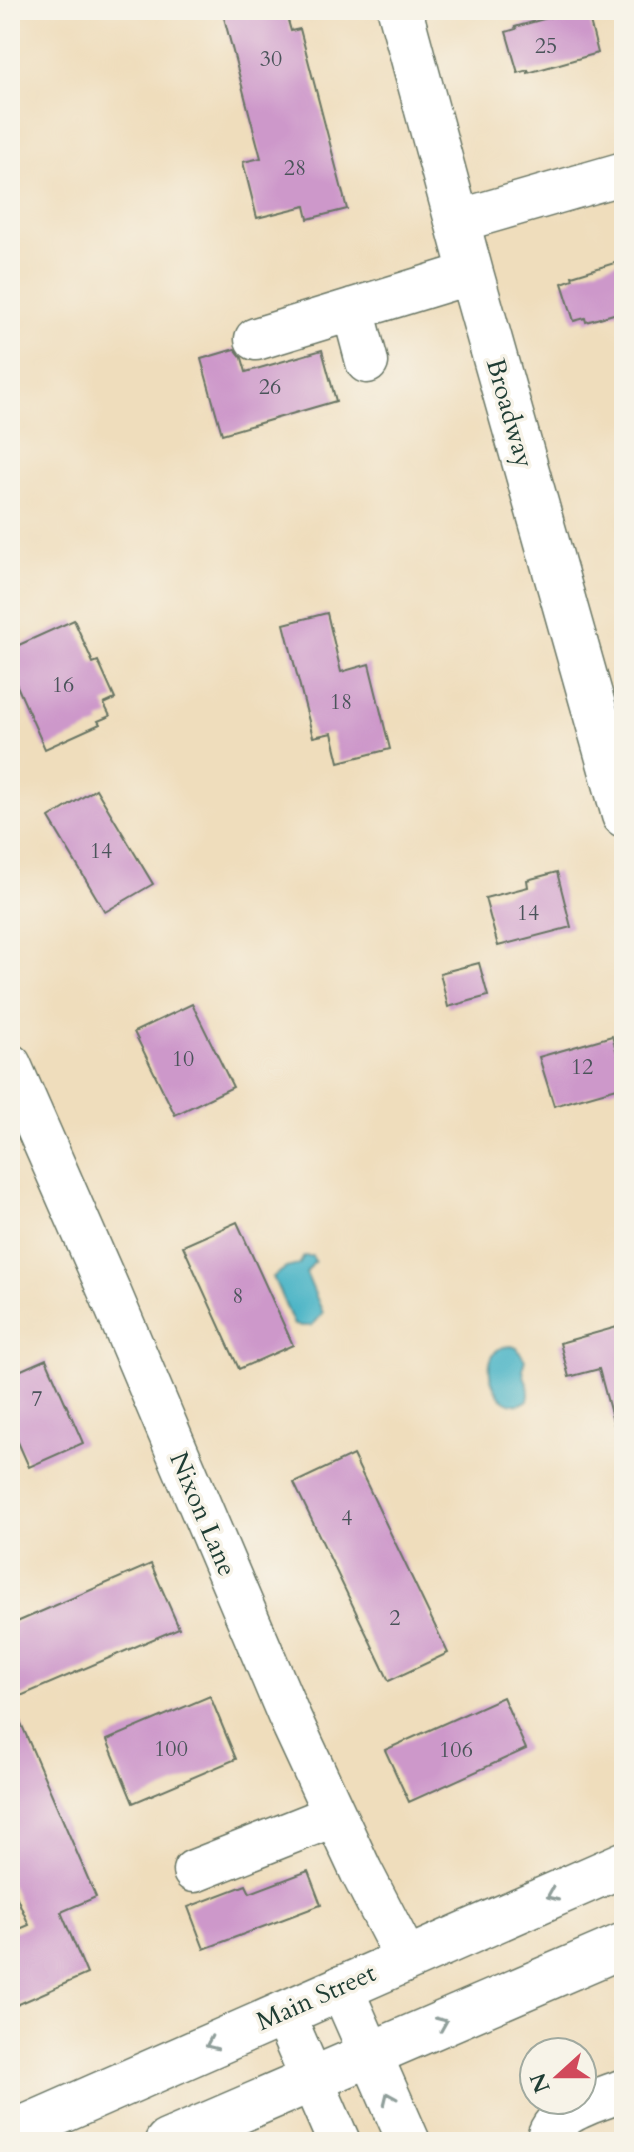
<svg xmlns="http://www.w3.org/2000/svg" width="634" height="2152" viewBox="0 0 634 2152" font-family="Cardo,serif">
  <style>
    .water { fill: #49b4c6; stroke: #34787d; stroke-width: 2 }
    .building { fill: #cd98ca }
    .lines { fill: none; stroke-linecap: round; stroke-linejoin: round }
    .minor-casing { stroke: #687564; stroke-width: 45 }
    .major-casing { stroke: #687564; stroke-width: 47 }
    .minor { stroke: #fff; stroke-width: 42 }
    .major { stroke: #fff; stroke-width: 44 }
    .oneway { stroke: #8f9e9a }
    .labels { text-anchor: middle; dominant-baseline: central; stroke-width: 7; stroke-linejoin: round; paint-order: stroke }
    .number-label { font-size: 22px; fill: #4a545a }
    .street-label { font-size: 26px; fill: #1f3d34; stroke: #f7f3e8 }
  </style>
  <rect width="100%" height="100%" fill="#f7f3e8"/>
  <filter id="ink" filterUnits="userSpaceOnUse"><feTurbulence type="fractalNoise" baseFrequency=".0125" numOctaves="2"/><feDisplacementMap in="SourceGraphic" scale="16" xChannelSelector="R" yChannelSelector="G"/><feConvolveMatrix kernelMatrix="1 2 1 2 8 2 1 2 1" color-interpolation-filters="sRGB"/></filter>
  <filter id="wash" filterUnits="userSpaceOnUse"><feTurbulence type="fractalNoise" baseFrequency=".006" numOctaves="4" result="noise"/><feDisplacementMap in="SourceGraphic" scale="32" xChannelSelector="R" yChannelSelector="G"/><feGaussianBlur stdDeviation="1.8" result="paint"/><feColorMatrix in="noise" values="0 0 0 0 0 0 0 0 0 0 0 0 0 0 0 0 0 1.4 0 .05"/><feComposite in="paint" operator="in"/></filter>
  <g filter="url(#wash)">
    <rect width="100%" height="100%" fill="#efddbc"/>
    <path class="water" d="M304 1256H312L315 1261 306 1273 323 1313C310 1328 315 1327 294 1325L273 1277 286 1268 299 1265Z
      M512 1346 517 1348 525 1360C518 1375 533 1386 528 1400 497 1423 468 1346 512 1346Z"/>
    <g id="blocks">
      <path class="building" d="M222 10H285L291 31 300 29 347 209 308 219 305 206 257 218 243 162 261 158Z
        M576 10H587L598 53 528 73V70L518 73 506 32 516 29 515 27Z
        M624 260V311L586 322 585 318 574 321 562 283 573 279 572 276Z
        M235 349 242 358 246 372 322 350 336 401 222 434 201 359Z
        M327 613 341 672 369 664 390 749 339 762 332 733 313 737 284 624Z
        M74 620 93 663 98 661 115 699 104 704 110 716 98 721 100 724 45 749 10 670V649Z
        M96 789 153 884 105 912 49 818Z
        M557 872 571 927 498 946 485 898 528 887 527 880Z
        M479 963 488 996 448 1007 440 973Z
        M192 1004 233 1087 175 1115 134 1032Z
        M612 1036 624 1077V1086L554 1106 539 1057Z
        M237 1222 293 1345 239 1369 183 1246Z
        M624 1325V1423L614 1425 599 1369 569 1377 560 1343Z
        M46 1359 83 1443 29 1467 10 1424V1375Z
        M353 1455 448 1653 389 1681 294 1483Z
        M151 1564 179 1628 11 1700 96 1897 61 1912 87 1974 10 2008V1933L29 1925 10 1882V1625Z
        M210 1696 236 1759 133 1803 107 1740Z
        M503 1697 526 1749 409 1802 385 1750Z
        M308 1871 321 1905 204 1949 188 1907 246 1885 250 1893Z"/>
    </g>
  </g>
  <g filter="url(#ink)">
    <use href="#blocks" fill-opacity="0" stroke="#687564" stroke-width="2"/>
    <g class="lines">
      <defs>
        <path id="minor" d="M458 221 624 173
          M353 309 367 362
          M256 339 471 273
          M10 1065 110 1293 289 1716 361 1871 406 1958
          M194 1871 335 1815
          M341 1987 409 2142
          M283 2013 339 2142
          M547 2142C551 2110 598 2101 624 2090"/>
        <path id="major" d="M400 10 471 273 624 815
          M10 2134 624 1864
          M167 2142 624 1945"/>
      </defs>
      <use href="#minor" class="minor-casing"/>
      <use href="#major" class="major-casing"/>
      <use href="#minor" class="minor"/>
      <use href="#major" class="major"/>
    </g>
    <defs><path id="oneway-chevron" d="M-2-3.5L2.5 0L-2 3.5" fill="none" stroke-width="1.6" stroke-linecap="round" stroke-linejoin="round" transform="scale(2)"/></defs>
    <g class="oneway">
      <use href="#oneway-chevron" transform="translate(552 1895) rotate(157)"/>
      <use href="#oneway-chevron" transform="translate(442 2023) rotate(-23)"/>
      <use href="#oneway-chevron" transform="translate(211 2044) rotate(156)"/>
      <use href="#oneway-chevron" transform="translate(389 2098) rotate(-114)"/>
    </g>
  </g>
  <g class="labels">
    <g class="number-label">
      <text x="546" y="46">25</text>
      <text x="271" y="59">30</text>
      <text x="295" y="168">28</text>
      <text x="270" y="387">26</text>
      <text x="63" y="685">16</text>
      <text x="341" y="702">18</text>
      <text x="101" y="851">14</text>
      <text x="528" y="913">14</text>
      <text x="183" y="1059">10</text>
      <text x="582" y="1067">12</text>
      <text x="238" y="1296">8</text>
      <text x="37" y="1399">7</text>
      <text x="347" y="1518">4</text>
      <text x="395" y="1618">2</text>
      <text x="171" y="1749">100</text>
      <text x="456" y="1750">106</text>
    </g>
    <g class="street-label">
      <text transform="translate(510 413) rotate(74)">Broadway</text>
      <text transform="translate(203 1514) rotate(67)">Nixon Lane</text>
      <text transform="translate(316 1997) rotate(-24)">Main Street</text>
    </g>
  </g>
  <rect width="634" height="2152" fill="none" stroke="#f7f3e8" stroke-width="40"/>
  <g transform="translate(558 2076) rotate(249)"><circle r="38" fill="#f7f3e8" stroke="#a1aaa0" stroke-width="2"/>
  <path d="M0-6L14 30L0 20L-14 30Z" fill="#d1495b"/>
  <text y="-12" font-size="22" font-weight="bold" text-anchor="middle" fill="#1f3d34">N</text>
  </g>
</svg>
